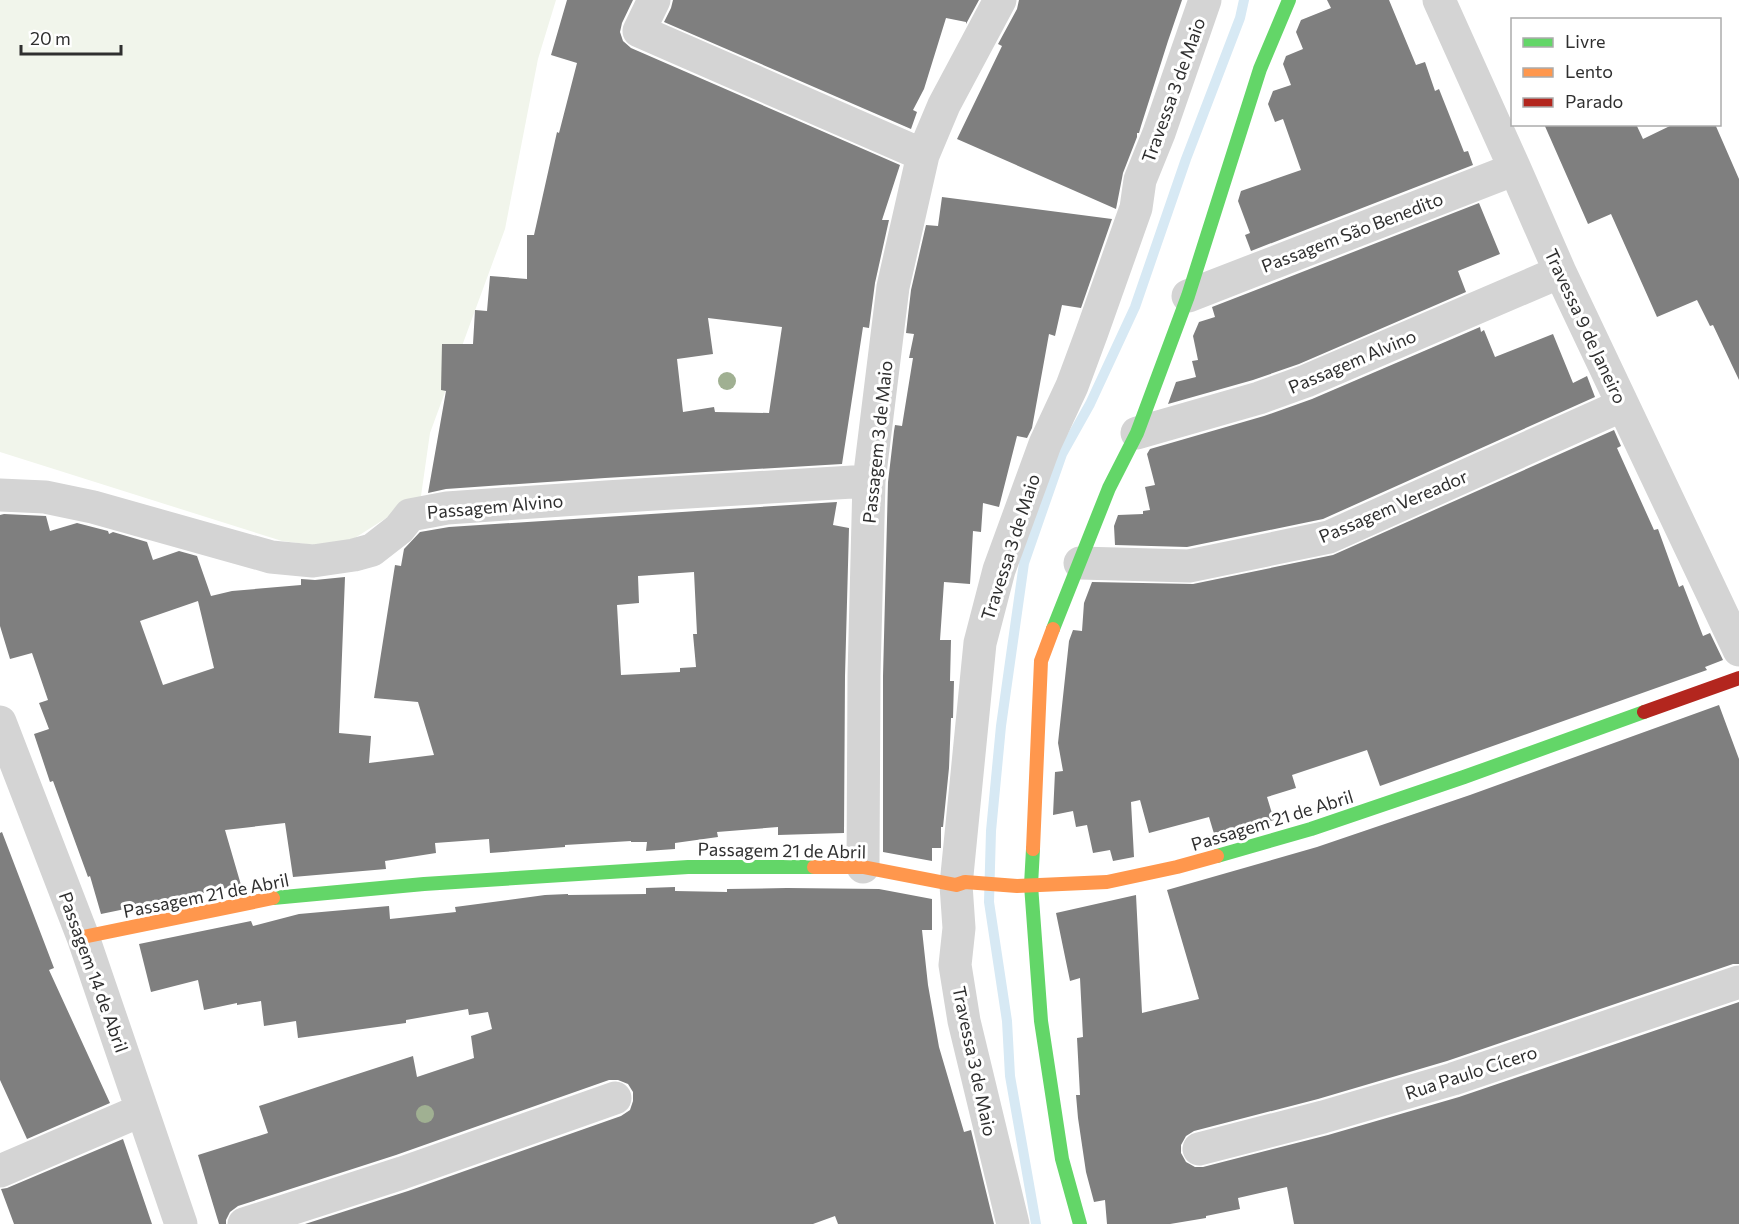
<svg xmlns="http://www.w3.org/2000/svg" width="1739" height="1224" viewBox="0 0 1739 1224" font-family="Commissioner,sans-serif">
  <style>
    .green { fill: #f1f5eb }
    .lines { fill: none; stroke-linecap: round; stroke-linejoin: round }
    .stream { stroke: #d7e9f4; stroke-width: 10 }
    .building { fill: #7f7f7f; fill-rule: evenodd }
    .street { stroke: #d4d4d4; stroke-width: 33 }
    .fast { stroke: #63d668; stroke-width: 14 }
    .slow { stroke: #ff974d; stroke-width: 14 }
    .jam { stroke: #b3261e; stroke-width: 14 }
    .tree { fill: #a0b092 }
    .labels { text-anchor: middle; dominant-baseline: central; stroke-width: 6; stroke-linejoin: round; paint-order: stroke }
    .street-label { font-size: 18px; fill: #2f2f2f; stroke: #fff }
  </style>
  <rect width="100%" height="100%" fill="#fff"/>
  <path class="green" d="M0 0H556L538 59 505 229 430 433 421 496 339 548 282 541 0 452Z"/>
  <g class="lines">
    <path class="stream" d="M1036 1224 1010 1076 1007 1021 989 902 991 831 1001 726 1024 563 1062 454 1090 404 1135 307 1186 159 1240 18 1244 0"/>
  </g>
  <path class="building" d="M567 0H633L622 23 620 32 623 41 631 48 900 165 882 220H889L875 283 869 328 863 327 842 464 605 478 446 489 428 493 446 391 441 390 442 344H473L475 310 487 311 490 276 527 279V235H534L557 132 559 133 577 63 551 55ZM708 318 782 327 769 413 715 412 714 407 683 412 677 359 713 354Z
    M673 0H979L966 24V22L946 18 924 89 913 110 917 112 911 129 664 22 671 8Z
    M1019 0H1182L1168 41 1141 126 1139 133H1137V137L1123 173 1116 209 957 139 1002 46 998 44 1017 9Z
    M1327 0H1389L1416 65 1425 62 1435 91 1439 89 1464 152 1468 151 1473 165 1251 251 1245 235 1250 233 1238 201 1241 191 1301 170 1283 119 1275 122 1268 104 1273 91 1291 85 1283 64 1286 56 1303 49 1296 32 1301 20 1331 8Z
    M1544 124H1636L1643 139 1674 124H1715L1739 179V380L1713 325 1710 326 1697 300 1657 317 1611 214 1588 224Z
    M942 197 1112 219 1081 308 1062 305 1055 336 1049 334 1032 428 1027 438 1017 436 999 507 983 503 981 532 973 531 970 584 944 582 940 640H951L950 681H954L953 718H951L949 768 943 827H941V848H932V861L883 852V676L888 482 894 431 895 425 902 426 913 358H909L914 334 906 333 911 290 926 225 938 226Z
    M1479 203 1500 254 1458 271 1466 292 1299 364 1253 380 1168 404 1176 382 1196 377 1192 361 1198 360 1193 336 1199 322 1215 317 1212 307Z
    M1480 327 1481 332 1484 330 1495 357 1553 334 1573 383 1587 376 1595 397 1323 519 1187 547 1115 545 1114 526 1118 515 1143 514V511L1150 510 1145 487 1155 485 1147 454 1150 449 1264 416 1312 399Z
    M1614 430 1621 446 1617 448 1654 530 1658 529 1679 587 1683 585 1703 636 1710 633 1723 660 1705 667 1707 670 1380 786 1367 750 1292 775 1296 788 1267 797 1274 820 1215 837 1209 817 1149 833 1140 800 1131 802 1134 857 1113 861 1110 850 1093 853 1087 825 1076 827 1073 811 1053 815 1055 772 1063 771 1058 743 1069 641 1073 630 1082 631 1084 603 1092 582 1193 584 1333 555Z
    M837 502 833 525 849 528 845 676 844 833 778 835V827L717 832 718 837 675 843V849L646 851 647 842H631V841L565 845V847L490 853 489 839 435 843 436 853 385 861 386 869 293 877 285 823 225 830 241 885 101 914 90 876 88 877 53 781 50 782 34 734 49 729 39 703 48 700 32 653 10 659 0 626V515L4 514 46 516 50 531 77 523 108 531 109 534 113 532 147 542 153 560 179 551 197 556 211 596 232 591 301 585V579L315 580 345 577 339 733 371 736 369 763 434 755 418 702 374 698 395 565 401 566 404 549 420 532 449 527ZM694 572 697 634H693L696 667 680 668V672L621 675 617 605 639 603 638 576ZM198 601 214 668 163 685 140 621Z
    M1719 705 1739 759V964H1733L1447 1061 1318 1099 1194 1131 1186 1136 1181 1145V1153L1186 1162 1195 1167H1203L1328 1135 1459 1097 1739 1002V1224H1294L1287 1187 1238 1198 1240 1209 1206 1216V1218L1170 1224H1107L1105 1200 1094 1202 1086 1172 1078 1118 1076 1095H1080L1077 1038 1083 1037 1080 978 1070 981 1056 913 1136 895 1142 1013 1199 999 1167 890 1317 847 1470 795Z
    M2 832 54 968 49 970 110 1103 27 1139 0 1080V833Z
    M675 887V891L727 892V889L787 888 879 889 932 899V930H922L928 985 939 1047 964 1132 971 1130 994 1224H838L835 1216 813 1224H305L408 1191 621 1116 630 1110 633 1101V1092L628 1084 618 1080H609L396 1155 238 1206 230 1212 226 1220V1224H219L198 1155 268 1133 259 1106 413 1056 417 1077 474 1058 471 1036 492 1029 488 1012 469 1015 468 1009 406 1020V1023L298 1038 296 1021 264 1026 261 1001 237 1005V1003L204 1010 198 980 151 992 139 944 251 921 253 926 299 914 389 906 390 919 456 912 455 907 545 895 568 894V895L646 894V888Z
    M123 1139 152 1224H14L1 1189 7 1188Z"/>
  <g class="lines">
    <path class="street" d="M654 0 639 31 923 155
      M1439 0 1515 169 1560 272 1739 650
      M1188 296 1515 169
      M1137 433 1259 398 1306 381 1560 272
      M0 495 45 497 93 507 271 557 313 561 354 555 372 550 399 529 410 515 447 508 606 497 869 481
      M1080 563 1189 566 1329 537 1623 405
      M0 722 83 937 181 1224
      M863 867 864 676 869 481 893 287 923 155 944 105 1000 0
      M1199 1149 1323 1117 1453 1079 1739 982
      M0 1171 142 1110
      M244 1224 402 1173 615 1098
      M1013 1224 964 1021 955 965 959 928 956 885 980 643 999 570 1045 444 1072 386 1092 332 1136 208 1140 180 1159 133 1205 0"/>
    <path class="fast" d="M1053 629 1109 488 1137 433 1188 296 1260 69 1289 0
      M1033 849 1031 885 1041 1021 1062 1159 1080 1224
      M1217 856 1311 829 1464 777 1644 712
      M273 898 424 884 688 867H814"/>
    <path class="slow" d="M1033 849 1041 661 1053 629
      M814 867H863L956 885 965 882 1017 886 1107 882 1177 867 1217 856
      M83 937 273 898"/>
    <path class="jam" d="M1644 712 1739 678"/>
  </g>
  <g class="tree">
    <circle cx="727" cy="381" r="9"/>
    <circle cx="425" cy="1114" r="9"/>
  </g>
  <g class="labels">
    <g class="street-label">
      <text transform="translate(1173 90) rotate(-70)">Travessa 3 de Maio</text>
      <text transform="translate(1352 232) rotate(-21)">Passagem São Benedito</text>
      <text transform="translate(1586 326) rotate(65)">Travessa 9 de Janeiro</text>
      <text transform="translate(1352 361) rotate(-23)">Passagem Alvino</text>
      <text transform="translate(877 442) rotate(-84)">Passagem 3 de Maio</text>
      <text transform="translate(495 506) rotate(-5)">Passagem Alvino</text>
      <text transform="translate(1393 506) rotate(-23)">Passagem Vereador</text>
      <text transform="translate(1010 547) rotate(-72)">Travessa 3 de Maio</text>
      <text transform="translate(1272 820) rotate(-17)">Passagem 21 de Abril</text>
      <text transform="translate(782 850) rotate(1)">Passagem 21 de Abril</text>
      <text transform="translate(206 895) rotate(-11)">Passagem 21 de Abril</text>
      <text transform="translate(94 972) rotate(70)">Passagem 14 de Abril</text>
      <text transform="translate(975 1061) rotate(78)">Travessa 3 de Maio</text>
      <text transform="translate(1471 1072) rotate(-18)">Rua Paulo Cícero</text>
    </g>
  </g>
  <rect x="1511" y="18" width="210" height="108" fill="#ffffff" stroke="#acacac" stroke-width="1.5"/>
  <rect x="1523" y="38" width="30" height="9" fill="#63d668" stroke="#acacac" stroke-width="1.5"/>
  <text x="1565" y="48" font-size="18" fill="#2f2f2f">Livre</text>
  <rect x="1523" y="68" width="30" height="9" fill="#ff974d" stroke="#acacac" stroke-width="1.5"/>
  <text x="1565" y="78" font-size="18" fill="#2f2f2f">Lento</text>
  <rect x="1523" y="98" width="30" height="9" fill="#b3261e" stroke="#acacac" stroke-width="1.5"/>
  <text x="1565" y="108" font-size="18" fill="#2f2f2f">Parado</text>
  <path d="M21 45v9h100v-9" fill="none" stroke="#2f2f2f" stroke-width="3"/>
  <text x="30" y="45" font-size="18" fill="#2f2f2f" stroke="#ffffff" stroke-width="4.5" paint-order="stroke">20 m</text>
</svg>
